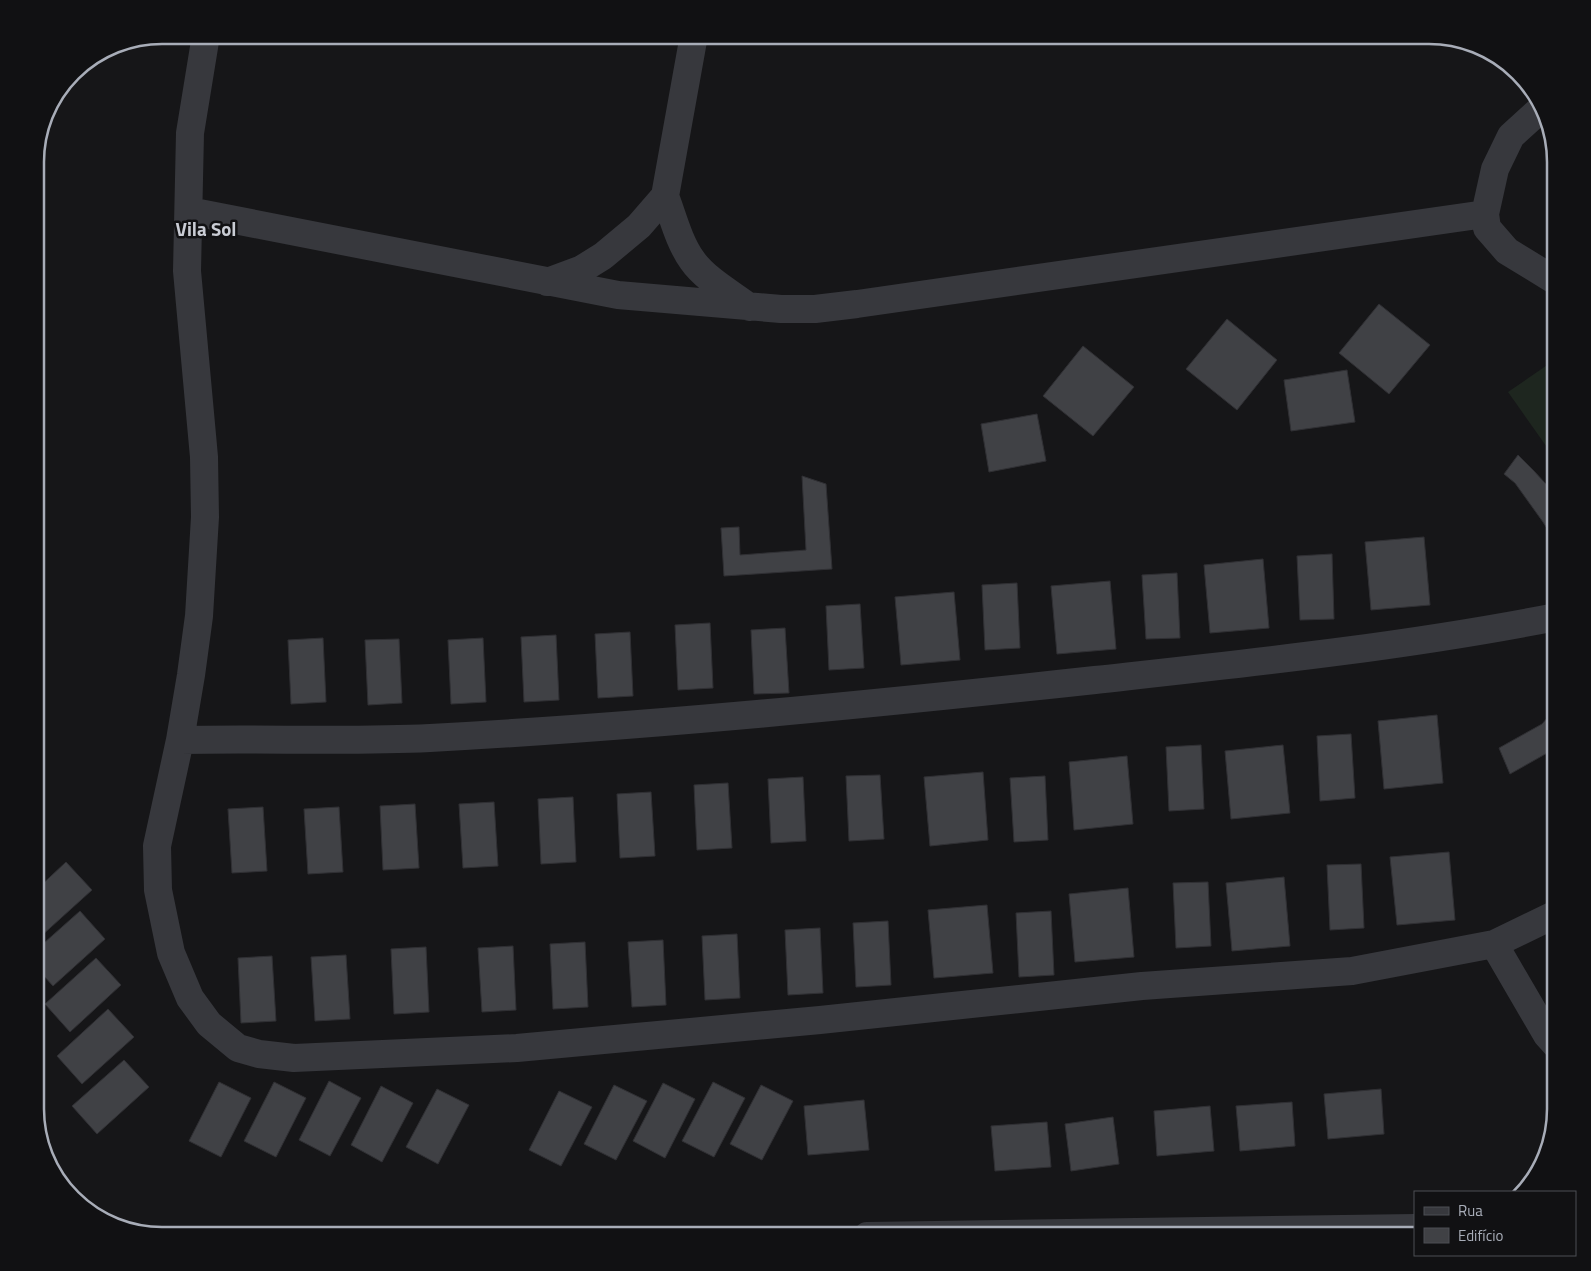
<svg xmlns="http://www.w3.org/2000/svg" width="1591" height="1271" viewBox="0 0 1591 1271" font-family="'Titillium Web',sans-serif">
  <style>
    .green { fill: #1e261f }
    .building { fill: #404145; stroke: #303034 }
    .lines { fill: none; stroke-linecap: round; stroke-linejoin: round }
    .street { stroke: #37383d; stroke-width: 28 }
    .labels { text-anchor: middle; dominant-baseline: central; stroke-width: 5; stroke-linejoin: round; paint-order: stroke }
    .neighbourhood-label { font-size: 19px; font-weight: bold; fill: #c9ccd4; stroke: #111113 }
    .rim { fill: none; stroke: #a8adb8; stroke-width: 2.5 }
  </style>
  <rect width="100%" height="100%" fill="#161618"/>
  <path class="green" d="M1556 359V460L1508 392Z"/>
  <path class="building" d="M1379 304 1430 345 1389 394 1339 353Z
    M1227 319 1277 360 1237 410 1186 369Z
    M1083 346 1134 387 1093 436 1043 396Z
    M1347 370 1355 422 1291 431 1284 380Z
    M1037 414 1046 461 989 472 981 424Z
    M1518 455 1534 471 1556 495V543L1543 522 1515 483 1504 474Z
    M802 476 826 484 832 569 724 576 721 528 739 527 740 555 806 550Z
    M1424 537 1430 605 1371 610 1365 542Z
    M1332 554 1334 619 1300 620 1297 556Z
    M1263 559 1269 628 1210 633 1204 565Z
    M1177 573 1180 638 1146 639 1142 575Z
    M1110 581 1116 649 1057 654 1051 586Z
    M1017 583 1020 648 985 650 982 585Z
    M954 592 960 660 901 665 895 597Z
    M860 604 864 668 829 670 826 606Z
    M710 623 713 688 678 690 675 625Z
    M785 628 789 693 754 694 751 630Z
    M630 632 633 696 598 698 595 634Z
    M556 635 559 700 524 702 521 637Z
    M323 638 326 702 291 704 288 640Z
    M483 638 486 702 451 704 448 640Z
    M399 639 402 703 368 705 365 640Z
    M1556 708V748L1510 774 1499 748 1542 724Z
    M1437 715 1443 783 1384 789 1378 721Z
    M1351 734 1355 798 1320 801 1317 736Z
    M1201 745 1204 809 1169 811 1166 747Z
    M1283 745 1290 813 1231 819 1225 751Z
    M1127 756 1133 824 1074 830 1069 762Z
    M983 772 988 840 930 846 924 777Z
    M880 775 884 839 849 841 846 776Z
    M1045 776 1048 840 1014 842 1010 778Z
    M803 777 806 841 771 843 768 779Z
    M728 783 732 848 697 850 694 785Z
    M651 792 655 856 620 858 617 794Z
    M573 797 576 862 541 864 538 799Z
    M494 802 498 866 463 868 459 804Z
    M415 804 419 868 383 870 380 806Z
    M263 807 267 871 232 873 228 809Z
    M339 807 343 872 308 874 304 809Z
    M1449 852 1455 920 1397 925 1390 857Z
    M66 862 92 890 40 937 35 931V891Z
    M1361 864 1364 928 1330 930 1327 865Z
    M1284 877 1290 946 1232 951 1226 883Z
    M1208 882 1211 946 1176 948 1173 883Z
    M1128 888 1134 957 1075 962 1069 894Z
    M987 905 993 973 934 978 928 910Z
    M80 911 105 939 53 986 35 966V951Z
    M1051 911 1054 975 1019 977 1016 913Z
    M888 921 891 985 856 987 853 923Z
    M820 928 823 993 788 995 785 930Z
    M737 934 740 998 705 1000 702 936Z
    M663 940 666 1005 632 1007 628 942Z
    M585 942 588 1007 553 1009 550 944Z
    M513 946 516 1010 482 1012 478 948Z
    M426 947 429 1012 394 1014 391 949Z
    M346 955 350 1019 315 1021 311 957Z
    M272 956 276 1021 241 1023 238 958Z
    M96 958 121 985 70 1032 45 1004Z
    M108 1009 134 1037 82 1084 57 1056Z
    M124 1060 149 1087 97 1134 72 1106Z
    M329 1081 361 1098 330 1156 299 1140Z
    M219 1082 251 1098 221 1157 189 1141Z
    M274 1082 306 1098 276 1157 244 1141Z
    M713 1082 745 1098 714 1157 682 1141Z
    M663 1083 695 1099 665 1158 633 1141Z
    M614 1085 647 1101 616 1160 584 1144Z
    M761 1085 793 1101 762 1160 730 1144Z
    M381 1086 413 1103 382 1162 351 1145Z
    M437 1089 469 1105 438 1164 406 1147Z
    M1381 1089 1384 1134 1328 1139 1324 1094Z
    M559 1091 592 1107 561 1166 529 1150Z
    M864 1100 869 1150 808 1155 804 1106Z
    M1292 1102 1295 1146 1240 1151 1236 1106Z
    M1210 1106 1214 1151 1157 1156 1154 1111Z
    M1113 1117 1119 1164 1071 1171 1065 1124Z
    M1047 1122 1051 1167 995 1171 991 1126Z"/>
  <g class="lines">
    <path class="street" d="M206 35 190 133 187 271 204 457 205 517 199 616 191 675 180 740 157 846 158 890 171 953 190 998 209 1024 238 1048 259 1054 294 1058 517 1048 820 1020 1142 986 1352 971 1494 944 1556 914
      M1543 107 1511 136 1495 169 1485 214 1487 228 1507 251 1556 281
      M665 196C673 217 679 242 692 260 705 279 732 294 749 307
      M189 211 618 295 781 309H815L857 304 1485 214
      M547 282 582 269 603 256 639 226 665 196 694 35
      M180 740C263 738 347 742 430 738 652 726 874 704 1095 680 1249 663 1404 647 1556 617
      M1494 944 1547 1035 1556 1045
      M867 1236 1415 1228"/>
  </g>
  <g class="labels">
    <g class="neighbourhood-label">
      <text x="206" y="228">Vila Sol</text>
    </g>
  </g>
  <path d="M0 0H1591V1271H0ZM162 44H1429A118 118 0 0 1 1547 162V1109A118 118 0 0 1 1429 1227H162A118 118 0 0 1 44 1109V162A118 118 0 0 1 162 44Z" fill="#111113" fill-rule="evenodd"/>
  <path class="rim" d="M162 44H1429A118 118 0 0 1 1547 162V1109A118 118 0 0 1 1429 1227H162A118 118 0 0 1 44 1109V162A118 118 0 0 1 162 44Z"/>
  <rect x="1414" y="1191" width="162" height="65" fill="#111113" stroke="#4d4f55"/>
  <rect x="1424" y="1207" width="25" height="8" fill="#37383d" stroke="#4d4f55"/>
  <text x="1458" y="1216" font-size="15" fill="#a8adb8">Rua</text>
  <rect x="1424" y="1228" width="25" height="15" fill="#404145" stroke="#4d4f55"/>
  <text x="1458" y="1241" font-size="15" fill="#a8adb8">Edifício</text>
</svg>
